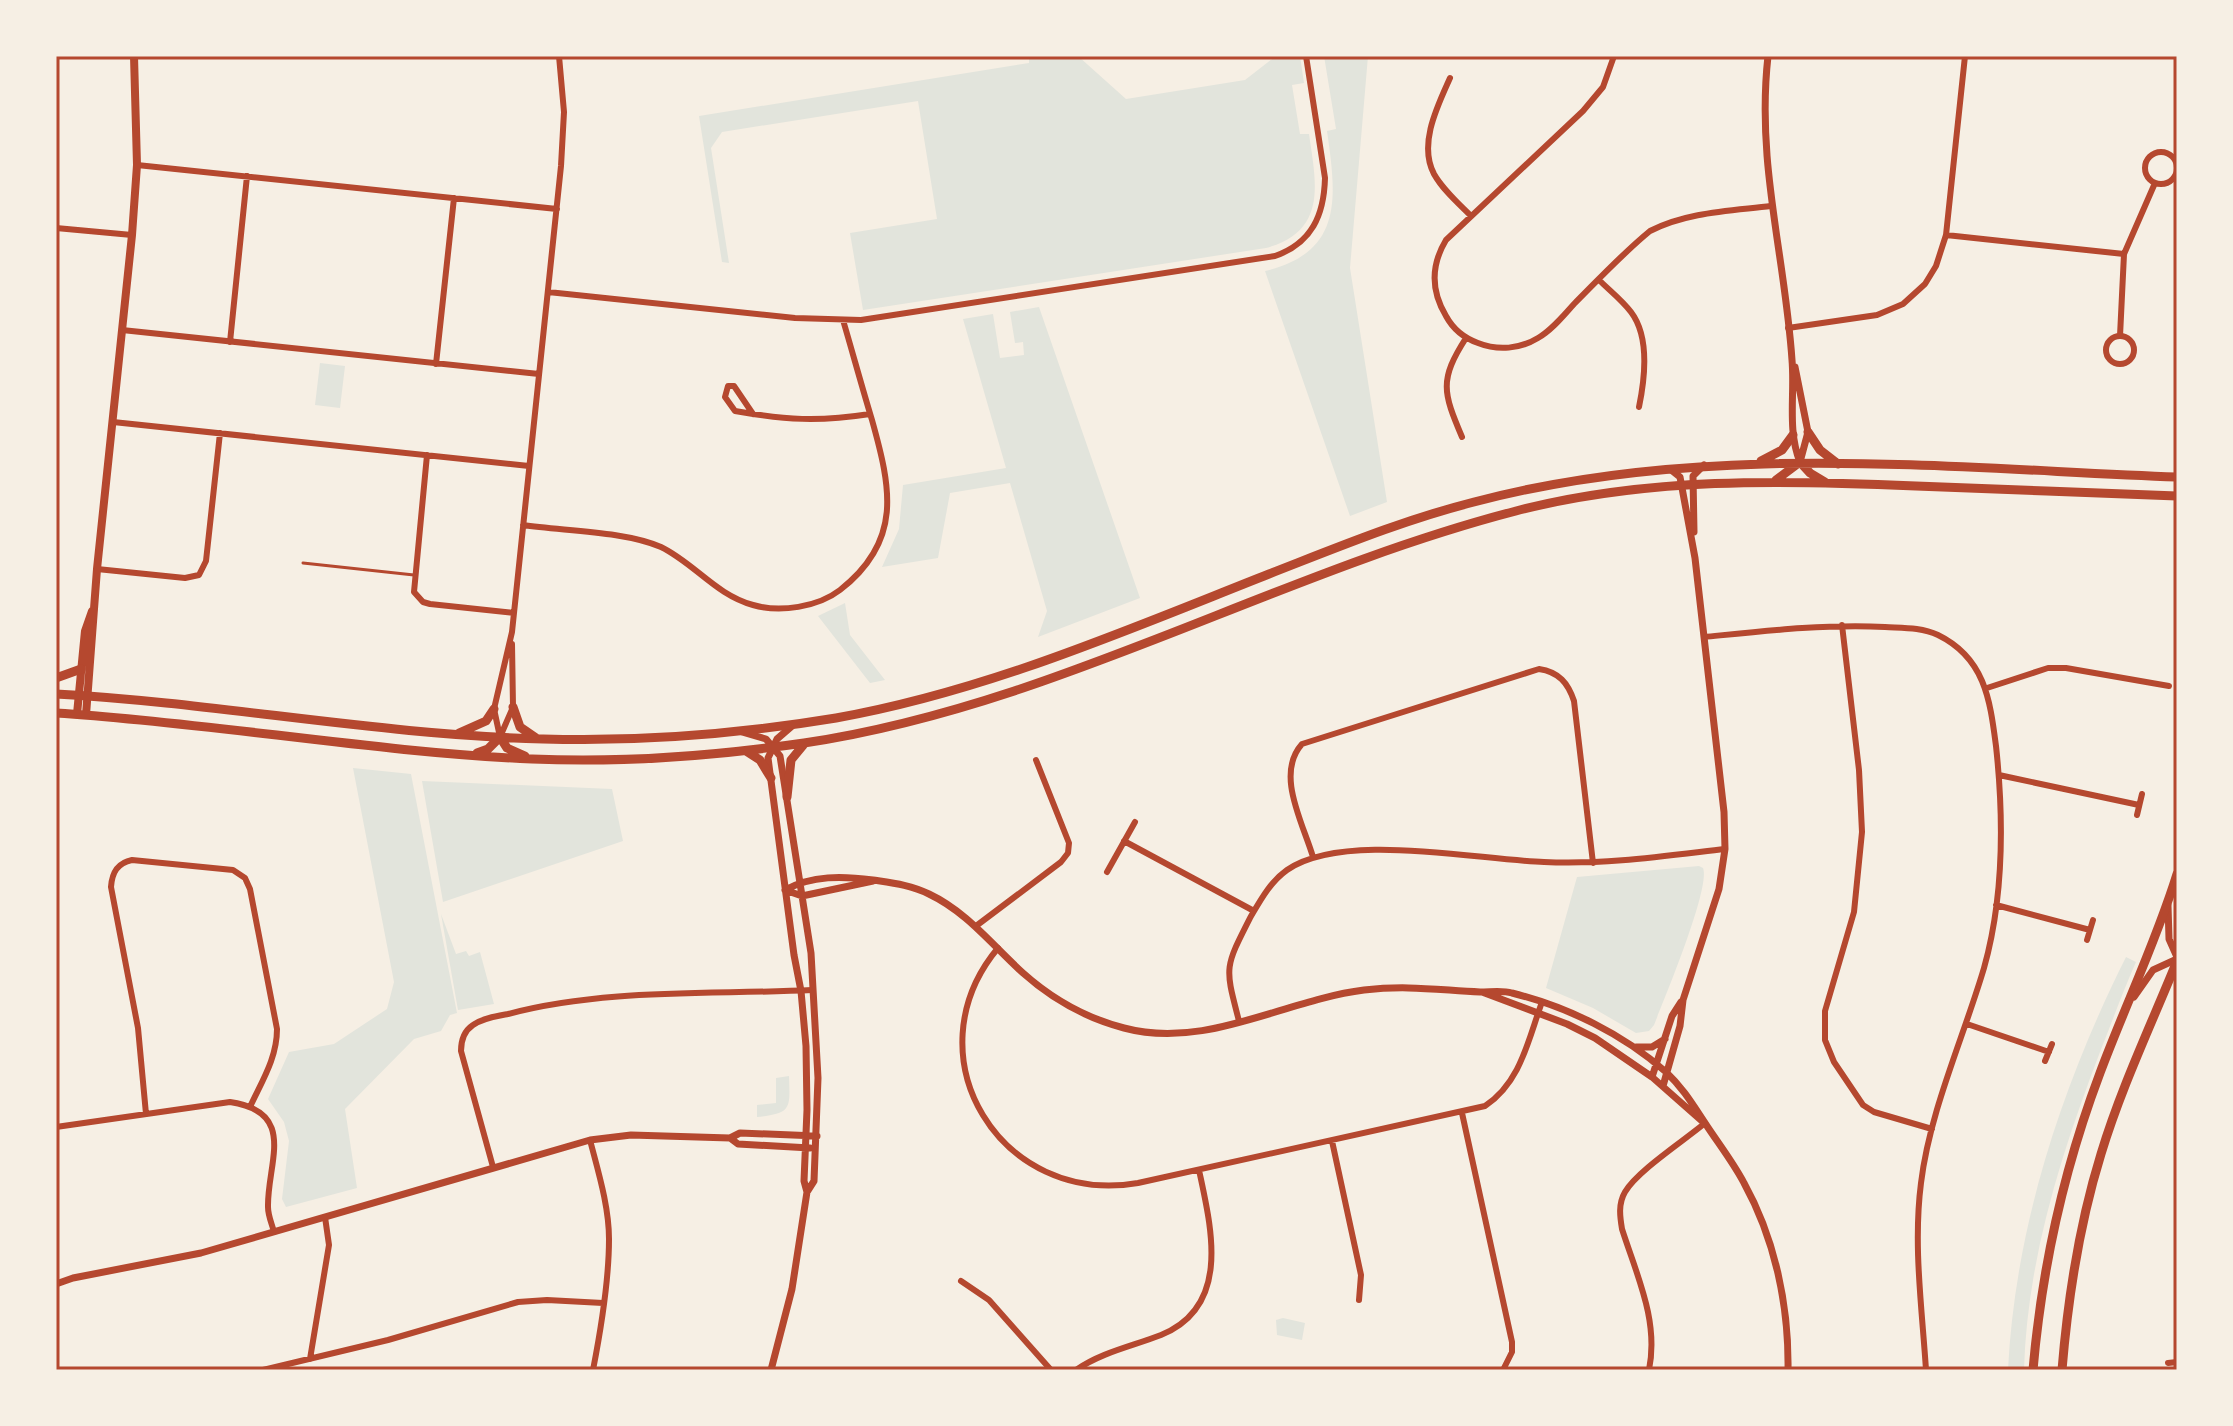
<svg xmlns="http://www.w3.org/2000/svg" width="2233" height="1426" viewBox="0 0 2233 1426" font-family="Arial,sans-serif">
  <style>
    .green { fill: #e2e4dc }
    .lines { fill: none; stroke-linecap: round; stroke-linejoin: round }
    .service { stroke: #b5482f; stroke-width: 3 }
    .minor { stroke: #b5482f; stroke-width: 6 }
    .tertiary { stroke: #b5482f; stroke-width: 7 }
    .secondary { stroke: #b5482f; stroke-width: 8 }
    .primary { stroke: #b5482f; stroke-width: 9 }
    .neatline { fill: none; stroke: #b5482f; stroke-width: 3 }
  </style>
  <rect width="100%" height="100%" fill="#f6efe4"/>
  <path class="green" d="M1029 56H1078L1126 99 1245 80 1276 56H1300L1304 83 1292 85 1300 134H1309C1316 183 1328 231 1266 248L863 310 850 233 937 219 918 101 722 132 711 148 729 263 722 262 699 116 1029 63Z
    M1324 56H1368L1350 268 1387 502 1350 516 1265 271C1345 252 1336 195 1327 131L1336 129Z
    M1039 307 1140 598 1038 637 1047 611 1010 483 950 493 938 558 882 567 899 529 903 485 1006 468 963 319 993 314 1000 358 1024 355 1023 342 1015 343 1010 312Z
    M320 363 345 366 340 408 315 405Z
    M845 603 850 635 885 680 870 683 818 616Z
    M353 768 411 774 457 1013 450 1015 441 1031 414 1039 345 1109 357 1188 286 1207 282 1199 289 1141 284 1122 268 1099 289 1052 334 1044 387 1009 394 982Z
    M422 781 612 789 623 841 443 902Z
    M1699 866 1703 868C1711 887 1664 1000 1654 1025L1649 1031 1636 1033 1593 1008 1546 988 1577 877Z
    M441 914 456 954 466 951 469 956 480 952 494 1004 458 1010Z
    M2126 957 2136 962C2123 991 2112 1022 2100 1052 2061 1154 2027 1260 2024 1370H2008C2015 1227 2062 1085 2126 957Z
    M789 1076C790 1109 792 1113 757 1117V1105L776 1103V1078Z
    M1283 1318 1305 1323 1302 1340 1277 1335 1276 1320Z"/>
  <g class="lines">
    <path class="service" d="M303 563 414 575"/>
    <path class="minor" d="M1614 56 1603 87 1583 111 1446 240C1431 265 1431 291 1446 316 1453 329 1464 338 1478 343 1498 351 1520 349 1538 338 1552 330 1563 316 1574 304 1599 279 1623 253 1650 231 1687 212 1730 211 1771 206
      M1450 78C1438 105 1418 144 1434 174 1443 190 1458 203 1471 216
      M2145 168a16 16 0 1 1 32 0a16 16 0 1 1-32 0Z
      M137 165 557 209
      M56 228 132 235
      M1946 235 2124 254 2120 336
      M2124 254 2155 183
      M1599 280C1609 290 1622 300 1631 312 1650 337 1645 378 1639 407
      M548 292 795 318 861 320 1275 256C1312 243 1324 215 1325 178L1306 56
      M1788 328 1877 315 1903 304 1925 284 1936 266 1946 235 1965 56
      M122 330 539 374
      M2106 350a14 14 0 1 1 28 0a14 14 0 1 1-28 0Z
      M230 342 247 176
      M436 364 454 198
      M753 414 734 386H728L725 397 735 411C786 420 818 422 870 414
      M113 422 529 466
      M1462 437C1443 392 1439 380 1466 338
      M427 455 414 592 423 602 430 604 514 613
      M523 525C563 531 625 531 661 547 694 563 716 595 753 605 780 613 818 607 840 590 903 541 891 488 872 420 862 387 853 354 843 320
      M97 569 185 578 199 575 206 561 220 433
      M1842 625 1859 770 1862 832 1854 912 1825 1011V1040L1834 1062 1863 1105 1874 1112 1932 1129
      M1704 637C1764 631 1824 624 1885 627 1903 628 1921 627 1938 635 1985 658 1990 700 1996 746 2004 820 2004 897 1984 968 1963 1039 1930 1110 1921 1183 1913 1245 1922 1308 1926 1370
      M1987 688 2048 668H2066L2169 686
      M500 737 494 709 512 632 561 166 564 112 559 56
      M500 737 513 707 512 644
      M1999 775 2139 805
      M2137 815 2142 794
      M1124 841 1254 911
      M1313 857C1303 823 1275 774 1302 744L1539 669C1559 672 1568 683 1574 701L1593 863
      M1107 872 1135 822
      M1996 905 2090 930
      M976 926 1061 862 1068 853 1069 843 1036 760
      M2087 940 2093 920
      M998 948C908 1056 1001 1207 1138 1183L1485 1106C1521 1082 1528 1040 1542 1002
      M1239 1021C1225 967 1224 969 1250 918 1260 901 1270 882 1287 870 1344 831 1476 860 1544 862 1605 865 1665 856 1725 849
      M1967 1024 2049 1052
      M2045 1061 2052 1044
      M1462 1113 1512 1342V1352L1503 1370
      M146 1114 138 1028 111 887C112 873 117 863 132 860L233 870 245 878 250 889 277 1029C277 1058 262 1081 250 1107
      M56 1127 230 1102C298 1112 267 1163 268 1207 268 1216 272 1224 274 1232
      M590 1140C598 1171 609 1206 609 1239 609 1280 601 1329 593 1370
      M1332 1141 1361 1275 1359 1300
      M493 1167 461 1051C461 1040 464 1031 473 1025 483 1018 497 1016 508 1014 606 988 711 995 812 990
      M961 1281 989 1300 1051 1370
      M310 1359 329 1245 325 1217
      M2168 1363 2177 1362
      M263 1370 388 1340 518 1302 547 1300 603 1303
      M1076 1370C1102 1352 1133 1346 1161 1335 1232 1306 1211 1227 1199 1170
      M1649 1370C1659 1321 1637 1276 1622 1229 1620 1217 1618 1204 1625 1192 1637 1171 1685 1140 1705 1123"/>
    <path class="tertiary" d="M1768 56C1756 164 1785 255 1792 360 1795 394 1787 430 1800 462
      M1795 367 1808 432 1800 462
      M1694 532 1693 476 1704 465
      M792 726 777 739 768 758 794 955 801 991 806 1046 807 1110 804 1181 807 1192
      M742 732 766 739 780 756 811 953 818 1078 814 1181 807 1192 792 1289 771 1370
      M785 890C812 875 843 876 873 880 893 883 911 885 929 894 967 912 992 945 1023 973 1052 999 1086 1018 1124 1028 1206 1050 1284 1000 1364 990 1408 985 1438 990 1480 992 1491 992 1502 990 1512 993 1568 1007 1623 1034 1666 1072 1683 1088 1693 1105 1705 1123 1718 1143 1733 1162 1744 1183 1775 1239 1789 1306 1788 1370
      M785 890 802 896 873 881
      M2168 905 2169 939 2177 957
      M1482 992 1567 1024 1595 1038 1652 1077 1703 1122
      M2134 997 2153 970 2177 959
      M1636 1047H1652L1665 1039
      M1652 1077 1672 1016 1681 1002
      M1663 1086 1680 1026 1683 1000 1719 889 1725 849 1724 812 1695 558 1680 477 1670 469
      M730 1138 738 1144 810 1148
      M56 1284 73 1278 201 1253 590 1140 631 1135 730 1138 740 1133 817 1136"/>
    <path class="secondary" d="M77 714 85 631 92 611
      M86 715 97 569 132 235 137 165 134 56"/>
    <path class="primary" d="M1808 432 1820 450 1838 464
      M1761 461 1782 450 1793 435
      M1776 480 1800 462 1810 473 1825 482
      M56 678 81 669
      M56 694C219 703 380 735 543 739 641 742 739 734 836 718 987 691 1127 630 1269 574 1336 548 1403 520 1474 502 1704 441 1942 468 2177 477
      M513 707 520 727 536 738
      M56 713C215 723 373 752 532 759 623 763 714 756 804 743 1053 706 1273 574 1516 511 1646 477 1783 480 1916 486 2003 489 2090 493 2177 496
      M459 733 486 721 494 709
      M746 751 760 760 771 778
      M477 753 488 749 500 737 507 748 525 756
      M787 797 791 760 805 743
      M2033 1370C2042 1266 2063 1171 2100 1073 2125 1006 2156 942 2177 874
      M2062 1370C2068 1297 2079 1225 2101 1154 2121 1088 2151 1025 2177 961"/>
  </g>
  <rect width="2233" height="1426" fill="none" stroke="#f6efe4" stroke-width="116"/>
  <rect x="58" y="58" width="2117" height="1310" class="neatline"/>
</svg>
